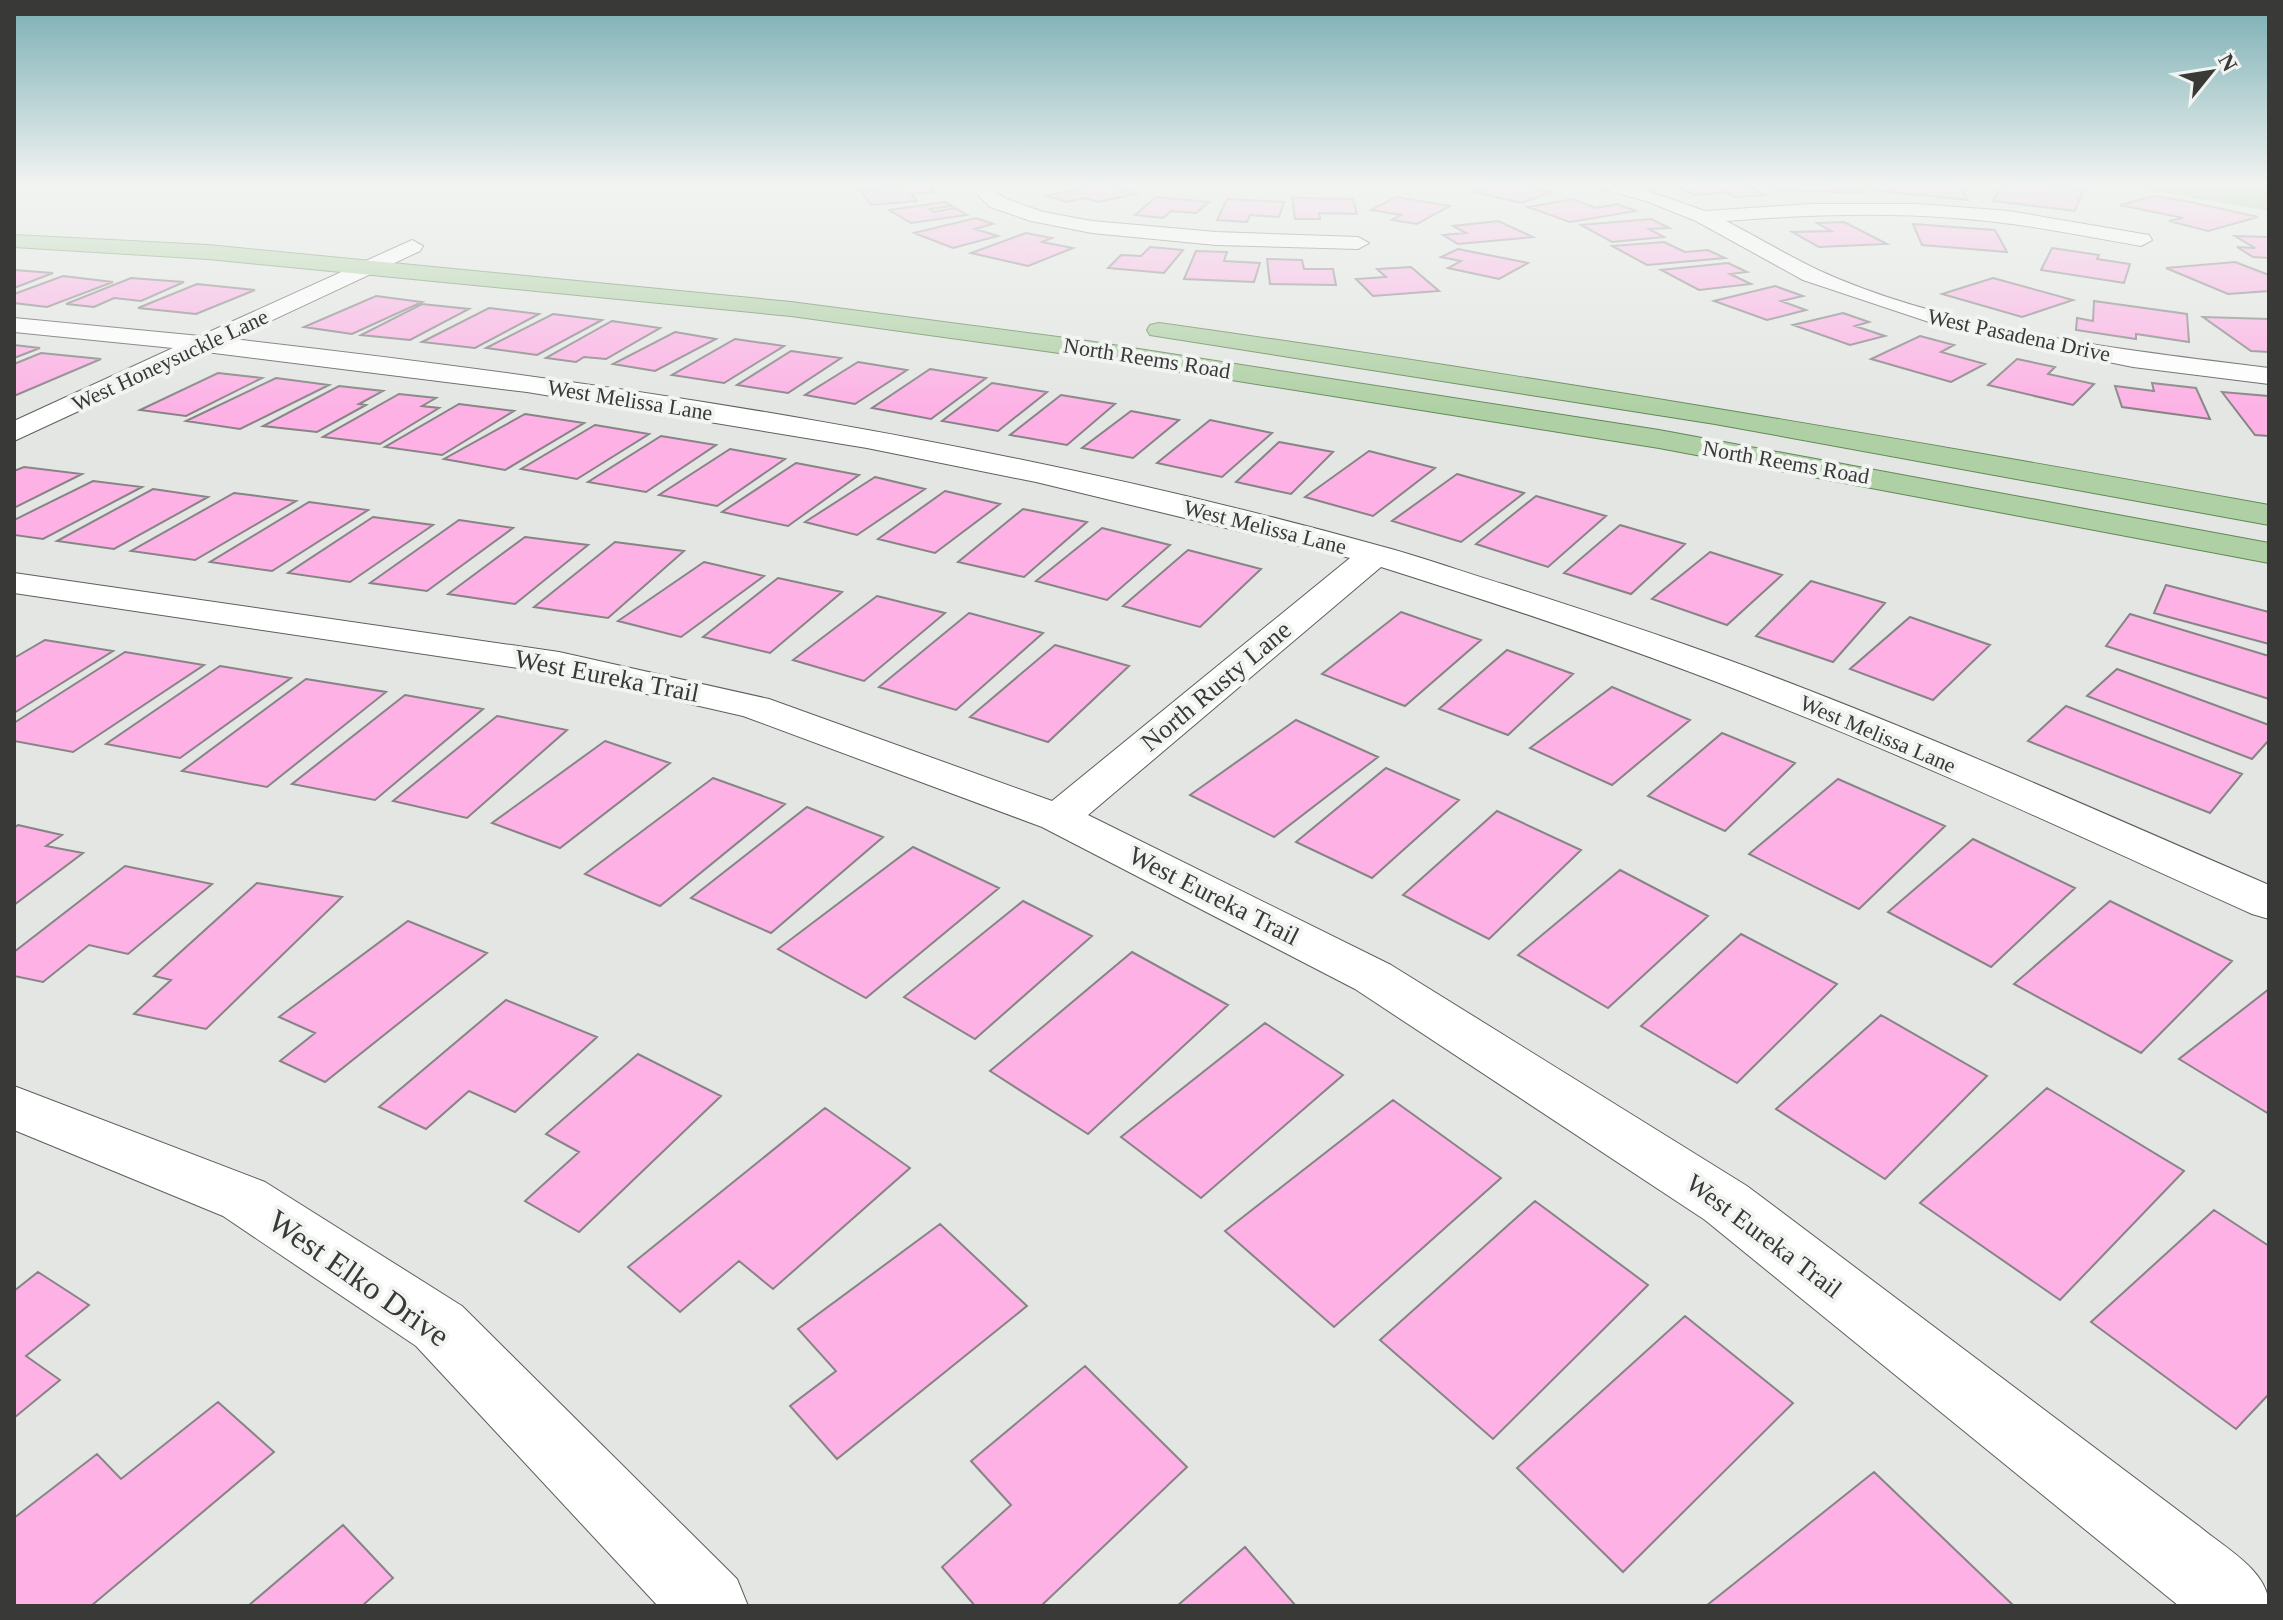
<svg xmlns="http://www.w3.org/2000/svg" width="2283" height="1620" viewBox="0 0 2283 1620" font-family="Georgia,serif">
  <style>
    .green { fill: #9bc18f }
    .building { fill: #fdb1e5; stroke: #878486; stroke-width: 2 }
    .lines { fill: none; stroke-linecap: round; stroke-linejoin: round }
    .minor-casing { stroke: #5d5f5c; stroke-width: 2 }
    .major-casing { stroke: #638757; stroke-width: 2 }
    .minor { fill: #fff; fill-rule: evenodd }
    .major { fill: #afd0a4; fill-rule: evenodd }
    .labels { text-anchor: middle; dominant-baseline: central; stroke-width: 8; stroke-linejoin: round; paint-order: stroke }
    .far-street-label { font-size: 22px; fill: #393a38; stroke: #f1f4f0 }
    .street-label { font-size: 26px; fill: #393a38; stroke: #f1f4f0 }
    .near-street-label { font-size: 32px; fill: #393a38; stroke: #f1f4f0 }
  </style>
  <rect width="100%" height="100%" fill="#e3e6e3"/>
  <path class="green" d="M2086 183H2269V211L2137 188Z"/>
  <path class="building" d="M1103 183 1136 194 1098 202 1085 198 1066 202 1047 196Z
    M1500 183H1539L1529 188 1552 192 1522 203 1473 192Z
    M1670 183H1740L1767 195 1736 197 1725 192 1695 195Z
    M1764 183H1834L1848 185 1863 193 1775 190Z
    M1868 183H1958L1968 200 1871 190Z
    M2004 183H2026L2083 190 2075 211 1993 201Z
    M927 184 934 192 911 194 917 201 871 205 860 190Z
    M2155 196 2186 201 2258 217 2208 231 2169 221 2183 218 2120 205Z
    M1156 197 1209 202 1196 213 1171 211 1163 218 1135 215Z
    M1396 197 1450 206 1417 224 1392 220 1401 215 1371 210Z
    M1292 198 1353 199 1357 214 1319 213 1320 219H1295Z
    M1227 199 1284 202 1279 217 1250 215 1247 222 1217 220Z
    M1573 199 1596 208 1617 204 1636 211 1570 222 1528 207Z
    M945 202 952 206 929 209 934 212 955 208 967 215 911 223 889 210Z
    M976 218 993 224 975 229 998 236 953 248 914 233Z
    M1651 219 1669 228 1649 229 1664 237 1612 242 1581 225Z
    M1498 221 1533 237 1458 244 1443 235 1466 233 1453 226Z
    M1844 222 1887 244 1819 247 1792 232 1831 231 1817 223Z
    M1913 224 1995 230 2007 252 1922 245Z
    M1026 233 1052 238 1042 242 1073 248 1028 266 971 253Z
    M2235 236 2269 237V258L2253 257 2237 247 2255 248Z
    M1664 242 1685 252 1708 250 1725 258 1647 265 1612 246Z
    M1150 247 1183 250 1164 273 1108 268 1121 255 1141 256Z
    M2052 248 2099 255 2097 259 2130 264 2124 283 2041 270Z
    M1458 249 1528 263 1499 279 1448 268 1461 261 1441 257Z
    M1196 251 1227 252 1224 261 1260 263 1254 282 1184 279Z
    M1267 259 1302 260 1304 269H1333L1336 285 1270 284Z
    M2235 262 2269 275V291L2228 294 2166 268Z
    M1728 263 1747 272 1730 274 1751 284 1699 290 1661 270Z
    M1411 267 1439 291 1373 296 1356 279 1386 277 1377 269Z
    M14 270 53 273 14 288Z
    M63 276 113 282 47 307 14 303V294Z
    M131 278 184 282 141 301 114 298 94 307 66 304Z
    M1993 278 2073 300 2022 317 1942 294Z
    M197 284 255 290 196 314 138 308Z
    M1775 286 1803 296 1781 301 1806 310 1767 320 1714 301Z
    M376 296 422 302 352 334 304 327Z
    M2094 301 2187 314 2189 342 2136 334V339L2076 330 2077 318 2093 321Z
    M422 304 469 309 410 340 361 335Z
    M489 308 539 314 475 348 422 342Z
    M1843 313 1869 322 1855 326 1885 336 1850 345 1793 325Z
    M553 314 602 320 537 355 486 348Z
    M2203 317 2269 319V352L2251 351Z
    M612 321 660 328 606 359 584 357 576 362 546 358Z
    M675 332 716 339 655 371 613 364Z
    M1920 336 1954 345 1941 352 1985 364 1951 382 1871 359Z
    M735 339 784 346 724 383 672 375Z
    M14 345 40 348 14 358Z
    M791 351 841 358 788 393 737 385Z
    M41 353 101 359 14 396V364Z
    M2017 359 2055 367 2048 374 2094 384 2073 405 1988 385Z
    M858 362 907 370 855 404 805 395Z
    M930 369 986 378 931 419 872 408Z
    M218 373 262 378 186 416 140 410Z
    M276 378 329 385 240 429 186 421Z
    M992 383 1047 392 998 431 942 421Z
    M2152 383 2196 388 2210 419 2122 407 2115 386 2154 391Z
    M339 386 383 391 359 404 366 405 317 432 263 426Z
    M2222 392 2268 396 2269 436 2255 435Z
    M399 394 436 398 422 406 439 408 380 444 323 437Z
    M1061 395 1115 404 1067 445 1010 435Z
    M459 404 514 411 442 455 385 447Z
    M1131 411 1179 420 1133 458 1082 448Z
    M525 414 584 423 505 470 444 459Z
    M1210 420 1272 433 1222 477 1157 463Z
    M595 425 649 434 577 479 521 469Z
    M661 436 716 445 646 492 588 482Z
    M1279 442 1333 452 1291 494 1236 482Z
    M730 449 785 459 717 506 659 495Z
    M1369 451 1435 468 1373 516 1305 497Z
    M796 463 859 475 788 526 722 512Z
    M24 467 82 474 14 508V471Z
    M1457 474 1524 493 1461 542 1392 521Z
    M875 477 925 489 857 535 805 522Z
    M93 481 142 487 43 539 14 535V520Z
    M153 489 208 497 114 549 57 541Z
    M945 491 1000 504 935 553 878 539Z
    M234 493 296 501 195 560 131 551Z
    M1536 496 1606 516 1548 567 1476 544Z
    M309 502 368 510 272 571 210 562Z
    M1023 509 1087 522 1024 577 958 562Z
    M373 517 433 525 350 582 288 573Z
    M459 520 513 528 427 591 370 583Z
    M1620 525 1685 544 1631 594 1564 573Z
    M1102 528 1170 545 1107 600 1036 581Z
    M525 537 588 545 515 604 448 594Z
    M615 542 684 551 608 618 534 607Z
    M1188 550 1261 569 1200 627 1123 606Z
    M1710 552 1782 575 1727 625 1652 599Z
    M704 562 764 576 681 637 618 621Z
    M778 578 842 592 770 653 703 637Z
    M1811 581 1885 603 1833 662 1756 636Z
    M2166 585 2269 612V644L2154 613Z
    M877 596 945 613 864 681 793 660Z
    M1401 612 1481 640 1405 706 1322 674Z
    M969 613 1043 633 956 710 879 687Z
    M2130 614 2269 656V699L2106 646Z
    M1910 617 1990 645 1933 700 1850 669Z
    M45 640 113 651 14 713V658Z
    M1055 645 1129 666 1048 742 970 717Z
    M1507 650 1573 674 1508 735 1439 709Z
    M125 652 204 665 73 752 14 741V723Z
    M220 666 291 678 180 758 106 744Z
    M2117 669 2269 725V740L2252 759 2087 696Z
    M306 679 386 692 267 787 182 771Z
    M1612 687 1690 720 1612 785 1530 748Z
    M405 695 483 709 375 800 292 784Z
    M2066 706 2242 774 2210 813 2028 741Z
    M497 716 567 730 467 818 393 801Z
    M1296 720 1378 757 1274 837 1190 795Z
    M1722 733 1795 763 1725 831 1648 796Z
    M605 741 670 763 560 848 492 823Z
    M1386 768 1459 800 1372 878 1296 842Z
    M713 778 785 804 660 906 585 874Z
    M1838 779 1945 826 1859 909 1749 854Z
    M807 807 883 837 771 933 691 898Z
    M1497 811 1581 850 1489 939 1403 895Z
    M18 825 62 835 46 846 83 853 14 905V828Z
    M1973 839 2075 888 1991 967 1888 912Z
    M913 847 999 888 866 998 778 949Z
    M125 866 212 884 128 954 89 945 43 982 14 976V952Z
    M1620 870 1708 916 1608 1008 1518 955Z
    M257 883 342 897 206 1029 134 1014 171 980 154 976Z
    M1023 901 1092 936 975 1039 904 997Z
    M2110 901 2232 961 2141 1053 2014 984Z
    M408 921 487 953 325 1082 280 1061 315 1033 279 1017Z
    M1741 934 1837 984 1737 1083 1641 1026Z
    M1132 952 1228 1005 1088 1134 990 1071Z
    M2269 989V1114L2179 1059Z
    M506 1000 597 1037 515 1112 469 1091 426 1129 379 1107Z
    M1881 1015 1987 1076 1885 1179 1776 1109Z
    M1265 1023 1343 1075 1201 1198 1121 1137Z
    M638 1054 721 1096 579 1232 525 1201 579 1152 546 1134Z
    M2047 1088 2184 1171 2060 1300 1920 1203Z
    M1393 1100 1501 1178 1334 1327 1225 1231Z
    M825 1108 910 1168 773 1289 739 1261 680 1312 628 1267Z
    M1535 1201 1648 1285 1493 1439 1380 1340Z
    M2214 1210 2269 1246V1394L2236 1429 2091 1322Z
    M940 1224 1027 1306 837 1459 790 1406 836 1371 798 1329Z
    M38 1272 89 1305 26 1356 60 1380 14 1418V1291Z
    M1685 1316 1793 1403 1623 1572 1517 1468Z
    M1085 1366 1187 1467 1041 1606H975L942 1567 1011 1505 971 1461Z
    M218 1402 274 1452 91 1606H14V1518L97 1454 121 1479Z
    M1874 1472 2014 1606H1706Z
    M343 1525 393 1578 362 1606H248Z
    M1245 1547 1296 1606H1177Z"/>
  <g class="lines">
    <defs>
      <path id="minor" d="M966 183H987L1004 198 1043 212 1092 221 1216 232 1358 237 1369 243 1358 249 1216 245 1092 233 1031 221 990 207Z
        M1594 183H1625L1705 211 1810 204H1918L2009 211 2149 235 2152 240 2141 246C2079 235 2016 222 1953 218 1878 212 1802 215 1726 221 1757 237 1787 255 1818 270 1951 331 2125 350 2269 368V384L2133 367 1956 331 1803 280 1696 221 1646 201 1596 187Z
        M412 240 423 246 420 251 232 339C620 383 1008 442 1384 547 1425 558 1466 573 1506 585 1608 618 1709 651 1808 690 1963 750 2116 819 2269 885V919L2252 914C2094 843 1937 769 1775 705 1646 653 1514 609 1381 567L1088 815 1391 965 1747 1186 2200 1527C2225 1548 2269 1571 2269 1606H2179L1705 1220 1355 989 1042 827 743 716 559 674 14 593V573L559 652 769 699 1052 801 1350 558 1036 482 867 448 527 392 206 352 14 441V421L173 348 14 332V318L200 336Z
        M14 1086 265 1182 462 1306 737 1579 748 1606H658L416 1346 223 1216 14 1130Z"/>
      <path id="major" d="M14 235 208 245 791 302 1081 340 1659 430 2269 543V563L1659 448 1081 356 791 316 208 259 14 247Z
        M1159 323C1531 375 1900 438 2269 505V525L1715 424 1150 335 1147 330 1150 325Z"/>
    </defs>
    <use href="#minor" class="minor-casing"/>
    <use href="#major" class="major-casing"/>
    <use href="#minor" class="minor"/>
    <use href="#major" class="major"/>
  </g>
  <linearGradient id="sky" x2="0" y2="1"><stop stop-color="#79aeb3"/><stop offset="0.45" stop-color="#f2f4f2"/><stop offset="1" stop-color="#f2f4f2" stop-opacity="0"/></linearGradient>
  <rect width="2283" height="410" fill="url(#sky)"/>
  <g class="labels">
    <g class="far-street-label">
      <text transform="translate(2019 335) rotate(12)">West Pasadena Drive</text>
      <text transform="translate(1147 358) rotate(9)">North Reems Road</text>
      <text transform="translate(170 360) rotate(-25)">West Honeysuckle Lane</text>
      <text transform="translate(630 400) rotate(9)">West Melissa Lane</text>
      <text transform="translate(1786 462) rotate(10)">North Reems Road</text>
      <text transform="translate(1265 527) rotate(14)">West Melissa Lane</text>
      <text transform="translate(1878 734) rotate(23)">West Melissa Lane</text>
    </g>
    <g class="street-label">
      <text transform="translate(607 676) rotate(11)">West Eureka Trail</text>
      <text transform="translate(1216 686) rotate(-40)">North Rusty Lane</text>
      <text transform="translate(1214 896) rotate(27)">West Eureka Trail</text>
      <text transform="translate(1764 1236) rotate(37)">West Eureka Trail</text>
    </g>
    <g class="near-street-label">
      <text transform="translate(359 1278) rotate(35)">West Elko Drive</text>
    </g>
  </g>
  <rect width="2283" height="1620" fill="none" stroke="#393a38" stroke-width="32"/>
  <g transform="translate(2211 72) rotate(60)" stroke="#f1f4f0" stroke-width="6" paint-order="stroke">
  <path d="M0-6L14 30L0 20L-14 30Z" fill="#393a38"/>
  <text y="-12" font-size="22" font-weight="bold" text-anchor="middle" fill="#393a38">N</text>
  </g>
</svg>
